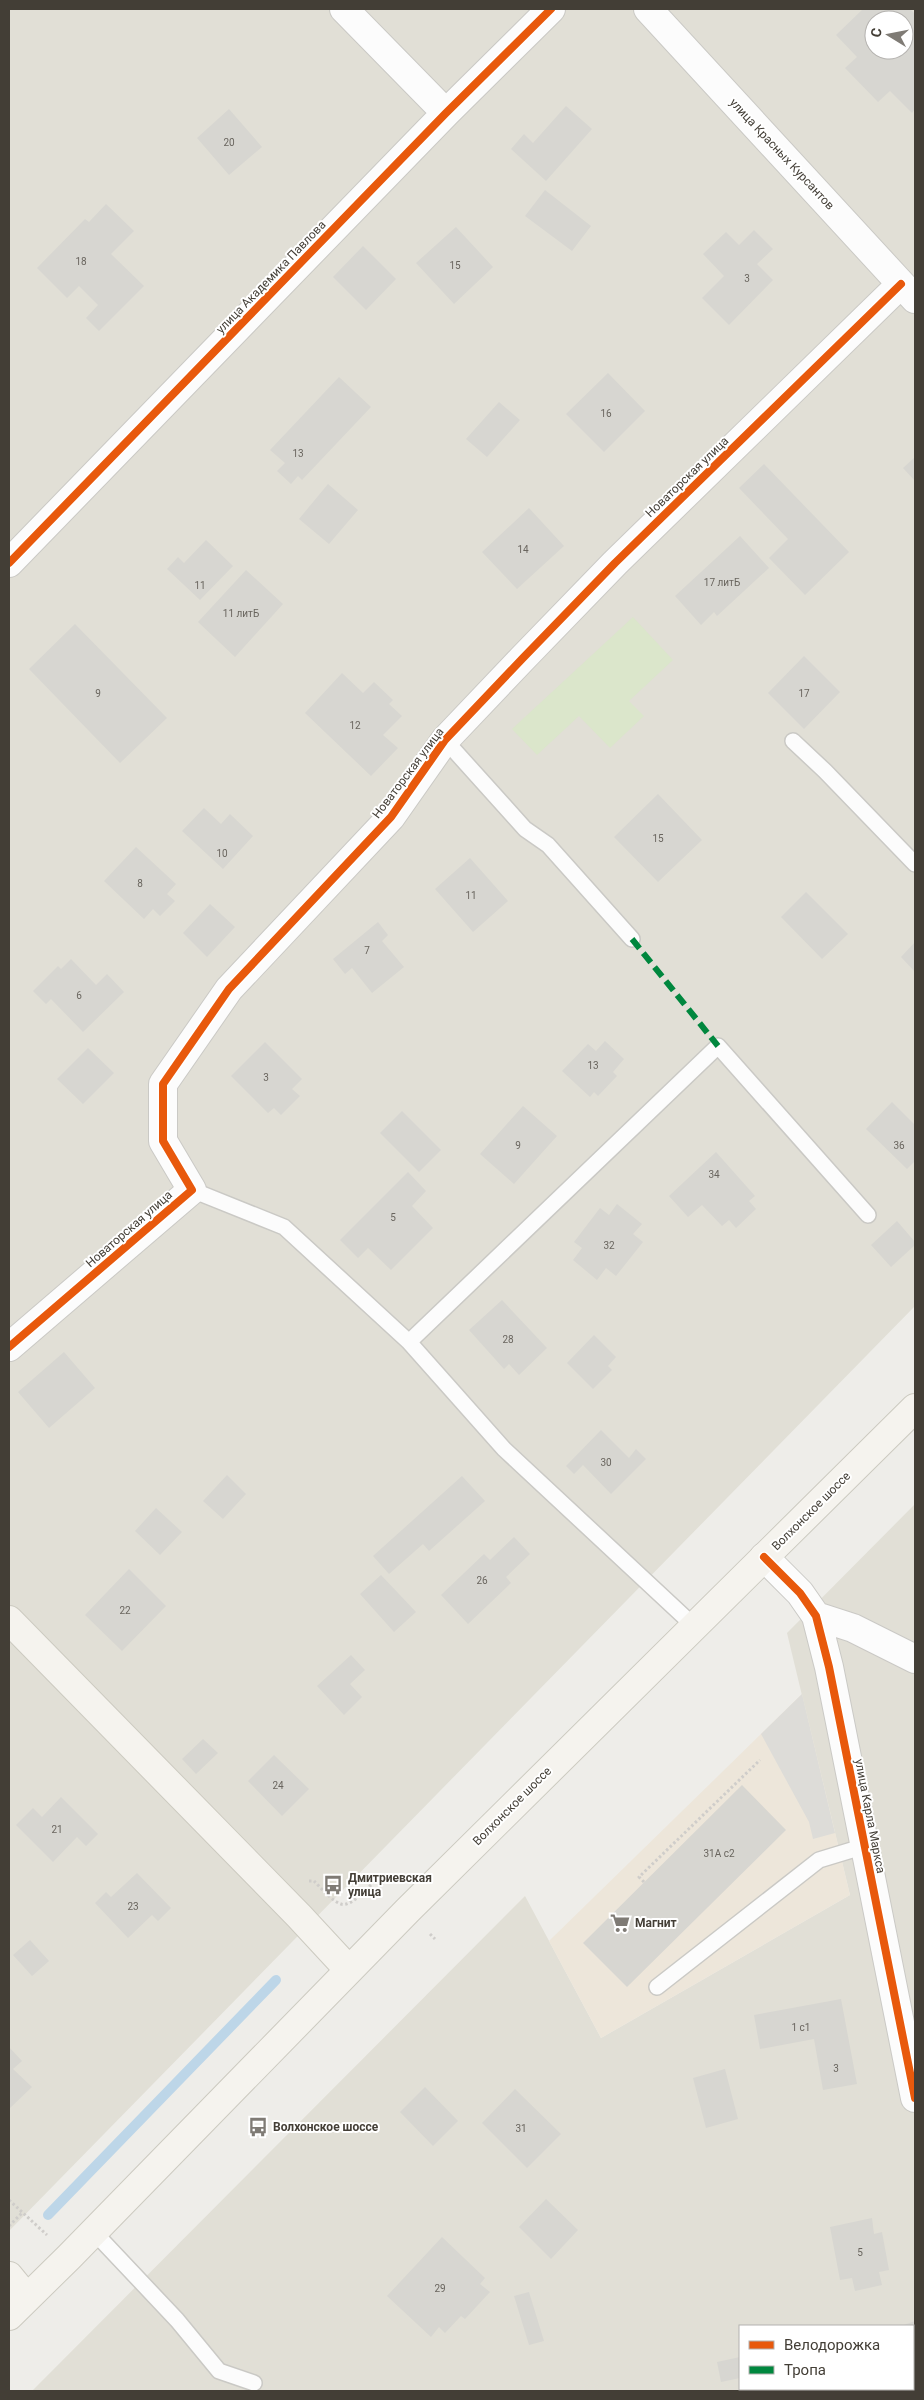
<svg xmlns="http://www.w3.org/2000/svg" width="924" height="2400" viewBox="0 0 924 2400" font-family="Roboto,sans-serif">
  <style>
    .residential { fill: #e1dfd6; fill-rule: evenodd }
    .commercial { fill: #ede6da }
    .green { fill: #dbe6cb }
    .parking { fill: #dddcd8 }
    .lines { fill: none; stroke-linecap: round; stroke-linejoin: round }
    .stream { stroke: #bdd6e8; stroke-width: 10 }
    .building { fill: #d7d6d1; fill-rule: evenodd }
    .lane-casing { stroke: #cac9c5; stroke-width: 18 }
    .street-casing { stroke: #cac9c5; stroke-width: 30 }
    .secondary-casing { stroke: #cccac0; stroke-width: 30 }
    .path { stroke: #cfcdca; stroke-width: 3; stroke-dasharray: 2.5 2.5; stroke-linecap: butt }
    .lane { stroke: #fcfcfc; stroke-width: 15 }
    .street { stroke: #fcfcfc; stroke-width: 28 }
    .secondary { stroke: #f5f3ee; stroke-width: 28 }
    .quiet { stroke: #00873e; stroke-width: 6; stroke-dasharray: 12 6; stroke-linecap: butt }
    .cycleway-casing { stroke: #fff; stroke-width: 11 }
    .cycleway { stroke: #e8590c; stroke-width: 8 }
    .labels { text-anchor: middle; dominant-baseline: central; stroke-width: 4; stroke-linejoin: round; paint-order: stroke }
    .number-label { font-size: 10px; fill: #69655e }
    .street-label { font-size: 12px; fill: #433e36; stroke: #fff }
    .poi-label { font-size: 12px; font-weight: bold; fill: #433e36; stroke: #fff; text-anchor: start }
  </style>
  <rect width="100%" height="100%" fill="#eeede9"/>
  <path class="residential" d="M9 9H915V1306L9 2231ZM874 20H904V50H874Z
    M915 1504V2391H32L525 1896 601 2038 850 1895 787 1633ZM740 2326H913V2389H740Z"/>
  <path class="commercial" d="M802 1694 850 1895 601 2038 549 1941Z"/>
  <path class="green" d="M633 617 673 660 629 701 644 716 610 748 579 716 537 755 512 729Z"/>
  <path class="parking" d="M802 1694 835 1833 813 1839 809 1822 761 1734Z"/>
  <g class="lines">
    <path class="stream" d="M48 2215 276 1980"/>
  </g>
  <path class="building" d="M863 9H910L915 14V109L912 113 890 91 878 102 845 68 857 57 836 35ZM874 20H904V50H874Z
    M566 106 592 129 546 181 511 149 524 134 533 143Z
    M229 109 262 147 229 175 197 138Z
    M545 190 591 226 572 251 525 216Z
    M106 204 134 231 111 254 144 286 99 331 86 318 98 305 79 286 67 298 37 268 85 219 89 222Z
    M456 227 493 267 454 304 416 263Z
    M754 230 773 249 757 264 773 280 729 325 702 298 724 276 703 254 726 232 739 245Z
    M363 246 396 279 366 310 333 277Z
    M608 373 645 411 604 452 566 414Z
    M339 377 371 407 302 480 298 476 291 484 277 471 285 463 270 450Z
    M499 402 520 420 487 457 466 439Z
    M915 457V481L903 468Z
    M764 464 849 552 805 595 769 558 788 539 739 488Z
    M328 484 358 510 329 544 299 519Z
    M529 508 564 546 517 589 482 552Z
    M740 536 769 568 717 616 714 612 701 625 675 596Z
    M206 540 233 566 200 600 167 569 178 557 184 563Z
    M246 570 283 604 235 657 198 622Z
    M75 624 167 718 120 763 29 669Z
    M804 656 840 692 804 729 768 693Z
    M342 673 363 693 374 682 393 700 389 704 402 716 383 735 398 748 371 776 305 713Z
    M658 794 702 840 658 882 614 837Z
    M204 808 221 824 230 814 253 836 223 869 182 831Z
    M136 847 176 884 167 894 175 901 160 916 153 909 144 919 104 881Z
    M470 858 508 901 473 932 435 889Z
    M806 892 848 934 822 959 781 917Z
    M210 904 235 927 207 957 183 933Z
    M378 922 388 935 382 941 404 967 372 993 352 968 345 974 333 959Z
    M915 942V972L901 957Z
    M71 959 96 985 107 974 124 992 83 1032 51 999 46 1004 33 991 58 966 61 969Z
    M605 1041 624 1059 613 1072 617 1076 598 1096 594 1092 590 1097 562 1071 588 1044 596 1051Z
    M265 1042 302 1079 292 1089 300 1096 281 1115 274 1108 268 1113 231 1076Z
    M88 1048 114 1073 83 1104 57 1079Z
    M892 1102 915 1125V1161L907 1169 866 1129Z
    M523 1106 557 1136 514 1184 480 1154Z
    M402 1111 441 1150 419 1172 380 1133Z
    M716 1152 755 1196 749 1201 756 1209 736 1228 729 1220 722 1226 702 1205 688 1217 669 1196Z
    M408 1172 426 1191 412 1206 433 1228 391 1270 368 1248 358 1258 340 1240Z
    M617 1204 642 1224 633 1234 643 1242 616 1276 606 1268 597 1280 573 1260 582 1248 574 1242 600 1208 609 1215Z
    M897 1221 915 1242V1245L891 1267 871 1245Z
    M502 1300 547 1348 519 1375 509 1364 504 1369 469 1330Z
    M594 1335 616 1357 608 1366 612 1370 593 1389 567 1363Z
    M64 1352 95 1388 49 1428 18 1392Z
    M601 1430 629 1458 636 1449 646 1459 611 1494 583 1465 574 1474 566 1466Z
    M227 1475 246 1494 223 1519 203 1501Z
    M462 1476 485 1501 429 1551 423 1544 389 1574 373 1556Z
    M156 1508 182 1532 160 1555 135 1531Z
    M514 1537 530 1554 506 1577 511 1583 468 1624 441 1595 484 1554 490 1560Z
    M129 1569 166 1606 122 1651 85 1615Z
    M381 1575 416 1612 394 1632 360 1594Z
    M351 1655 365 1670 350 1684 362 1697 344 1715 317 1686Z
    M203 1739 218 1753 196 1774 182 1759Z
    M274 1755 309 1789 282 1816 248 1781Z
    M742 1785 786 1830 627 1987 583 1943Z
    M61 1797 98 1834 86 1846 77 1837 53 1862 16 1825 33 1808 42 1817Z
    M137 1873 171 1908 158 1921 152 1915 128 1938 95 1903 106 1892 111 1897Z
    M30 1940 49 1961 32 1976 13 1955Z
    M841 1999 857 2084 823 2090 814 2039 760 2049 754 2015Z
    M9 2047 22 2061 13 2069 32 2087 9 2109Z
    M725 2069 738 2119 706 2128 693 2078Z
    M425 2087 458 2121 433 2146 400 2112Z
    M515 2089 561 2134 527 2168 482 2123Z
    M546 2199 578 2230 551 2259 519 2227Z
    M872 2218 874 2234 882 2232 889 2270 879 2272 882 2285 855 2291 852 2278 840 2280 830 2227Z
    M442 2237 485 2278 480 2284 490 2292 465 2319 461 2316 445 2333 439 2327 431 2337 387 2296Z
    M529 2292 544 2341 529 2345 514 2296Z
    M915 2321V2338L913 2339V2326H901Z
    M740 2357V2378L721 2382 717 2362Z"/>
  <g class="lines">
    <defs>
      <path id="lane" d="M445 740 525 829 548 845 632 939
        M793 741 825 771 915 864
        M192 1190 284 1227 409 1342 504 1449 694 1626
        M409 1342 718 1046 868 1215
        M657 1987 819 1860 865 1846
        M93 2231 177 2320 219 2371 254 2383"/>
      <path id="street" d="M344 9 446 113
        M648 9 915 299
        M9 563 446 113 551 9
        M9 1347 192 1190 163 1141V1084L229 989 391 817 445 740 522 659 615 563 901 284
        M764 1557 800 1593 816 1616 829 1667 915 2098
        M816 1616 853 1628 915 1659"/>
      <path id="secondary" d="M9 1620 299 1916 349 1970
        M9 2276 27 2298
        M9 2316 69 2257 408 1910 915 1408"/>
    </defs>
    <use href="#lane" class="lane-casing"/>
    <use href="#street" class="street-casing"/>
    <use href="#secondary" class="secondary-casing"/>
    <path class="path" d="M309 1881H314C321 1888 332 1901 341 1904 351 1908 372 1884 378 1877L385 1886
      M644 1882 639 1877 760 1760
      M430 1934 435 1939
      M9 2200 47 2235
      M9 2226 22 2213"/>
    <use href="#lane" class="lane"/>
    <use href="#street" class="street"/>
    <use href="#secondary" class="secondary"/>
    <path class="quiet" d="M632 939 718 1046"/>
    <defs>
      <path id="cycleway" d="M9 563 446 113 551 9
        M9 1347 192 1190 163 1141V1084L229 989 391 817 445 740 522 659 615 563 901 284
        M764 1557 800 1593 816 1616 829 1667 915 2098"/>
    </defs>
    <use href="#cycleway" class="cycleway-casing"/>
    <use href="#cycleway" class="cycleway"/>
  </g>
  <defs>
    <symbol id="bus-bare" viewBox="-9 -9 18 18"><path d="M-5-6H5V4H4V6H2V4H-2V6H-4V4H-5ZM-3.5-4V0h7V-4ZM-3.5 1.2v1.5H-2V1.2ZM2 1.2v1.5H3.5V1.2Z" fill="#7f7b75" stroke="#fff" stroke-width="2.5" paint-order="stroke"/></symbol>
    <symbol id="supermarket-bare" viewBox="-9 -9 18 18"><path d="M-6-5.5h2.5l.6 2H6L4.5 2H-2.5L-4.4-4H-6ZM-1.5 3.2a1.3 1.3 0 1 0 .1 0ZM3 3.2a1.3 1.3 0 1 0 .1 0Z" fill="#7f7b75" stroke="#fff" stroke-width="2.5" paint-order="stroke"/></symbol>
  </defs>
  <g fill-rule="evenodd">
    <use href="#bus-bare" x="319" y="1871" width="28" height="28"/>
    <use href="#supermarket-bare" x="606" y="1909" width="28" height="28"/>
    <use href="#bus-bare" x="244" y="2113" width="28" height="28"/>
  </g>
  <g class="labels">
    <g class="number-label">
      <text x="229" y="142">20</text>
      <text x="81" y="261">18</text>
      <text x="455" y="265">15</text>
      <text x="747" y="278">3</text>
      <text x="606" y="413">16</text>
      <text x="298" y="453">13</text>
      <text x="523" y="549">14</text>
      <text x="722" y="582">17 литБ</text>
      <text x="200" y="585">11</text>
      <text x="241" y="613">11 литБ</text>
      <text x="98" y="693">9</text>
      <text x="804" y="693">17</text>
      <text x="355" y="725">12</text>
      <text x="658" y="838">15</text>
      <text x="222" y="853">10</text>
      <text x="140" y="883">8</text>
      <text x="471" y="895">11</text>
      <text x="367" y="950">7</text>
      <text x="79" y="995">6</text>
      <text x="593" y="1065">13</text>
      <text x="266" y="1077">3</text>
      <text x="518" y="1145">9</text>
      <text x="899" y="1145">36</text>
      <text x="714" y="1174">34</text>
      <text x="393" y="1217">5</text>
      <text x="609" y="1245">32</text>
      <text x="508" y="1339">28</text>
      <text x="606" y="1462">30</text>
      <text x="482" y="1580">26</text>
      <text x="125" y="1610">22</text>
      <text x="278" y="1785">24</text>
      <text x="57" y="1829">21</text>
      <text x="719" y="1853">31А с2</text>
      <text x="133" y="1906">23</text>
      <text x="801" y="2027">1 с1</text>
      <text x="836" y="2068">3</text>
      <text x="521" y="2128">31</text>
      <text x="860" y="2252">5</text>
      <text x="440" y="2288">29</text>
    </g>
    <g class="street-label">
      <text transform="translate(782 154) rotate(47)">улица Красных Курсантов</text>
      <text transform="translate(271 277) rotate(-46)">улица Академика Павлова</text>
      <text transform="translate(687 477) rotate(-44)">Новаторская улица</text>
      <text transform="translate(408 773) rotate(-53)">Новаторская улица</text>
      <text transform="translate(129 1229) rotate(-41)">Новаторская улица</text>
      <text transform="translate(811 1511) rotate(-45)">Волхонское шоссе</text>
      <text transform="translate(512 1806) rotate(-45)">Волхонское шоссе</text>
      <text transform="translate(870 1816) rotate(79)">улица Карла Маркса</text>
    </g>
    <g class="poi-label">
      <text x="348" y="1878">Дмитриевская<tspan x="348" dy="14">улица</tspan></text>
      <text x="635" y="1923">Магнит</text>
      <text x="273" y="2127">Волхонское шоссе</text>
    </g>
  </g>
  <rect width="924" height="2400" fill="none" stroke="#433e36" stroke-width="20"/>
  <rect x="739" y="2325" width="175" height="65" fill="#ffffff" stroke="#b4b2af"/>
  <rect x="749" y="2341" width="25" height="8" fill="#e8590c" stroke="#b4b2af"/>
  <text x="784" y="2350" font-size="15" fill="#433e36">Велодорожка</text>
  <rect x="749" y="2366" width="25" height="8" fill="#00873e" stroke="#b4b2af"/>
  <text x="784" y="2375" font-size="15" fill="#433e36">Тропа</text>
  <g transform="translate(889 35) rotate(280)"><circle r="24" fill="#ffffff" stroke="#b4b2af"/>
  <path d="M0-4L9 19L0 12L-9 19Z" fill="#7f7b75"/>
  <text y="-8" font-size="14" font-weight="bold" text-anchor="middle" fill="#433e36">С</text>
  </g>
</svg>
